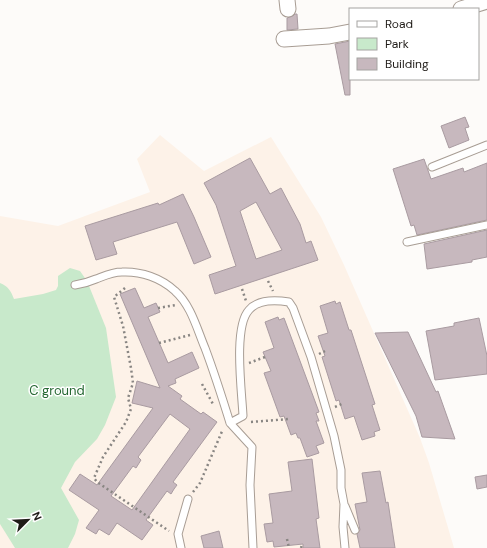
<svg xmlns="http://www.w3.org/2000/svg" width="487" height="548" viewBox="0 0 487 548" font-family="'DM Sans',sans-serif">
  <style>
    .built { fill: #fdf2e8 }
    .green { fill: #c8e9cb }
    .building { fill: #c7b8be; stroke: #a99ba1; fill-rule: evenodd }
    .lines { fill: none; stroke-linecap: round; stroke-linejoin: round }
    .service-casing { stroke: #a89d94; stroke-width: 9 }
    .minor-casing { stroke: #a89d94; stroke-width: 17 }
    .path { stroke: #898683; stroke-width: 2.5; stroke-dasharray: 2 3; stroke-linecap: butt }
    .service { stroke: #fff; stroke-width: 7 }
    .minor { stroke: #fff; stroke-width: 15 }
    .labels { text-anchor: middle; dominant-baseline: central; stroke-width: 3; stroke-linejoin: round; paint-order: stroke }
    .park-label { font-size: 13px; fill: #246731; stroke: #fff }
  </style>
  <rect width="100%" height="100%" fill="#fdfbf9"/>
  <path class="built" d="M160 135 204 171 271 137 321 217 344 265 420 438 429 463 454 548H0V216L58 226 150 192 137 159Z"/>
  <path class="green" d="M70 268 80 271 87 281 106 328 116 397 105 425 97 439 75 462 61 488 79 520 75 534 68 548H15L0 524V283C8 286 11 291 14 299L43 294 56 290 58 286V276Z"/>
  <path class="building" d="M295 14H297L298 29 287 30V18L293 16Z
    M350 41V95H345L335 44Z
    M465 117 469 127 465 128 469 140 449 148 441 126Z
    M250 158 270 194 281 188 300 224 306 243 311 241 318 260 215 294 209 275 236 266 216 205 204 183ZM256 202 282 250 256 259 240 211Z
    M424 159 431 179 463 168 464 172 487 163V220L417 235 414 225 411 226 393 169Z
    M183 194 194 217 211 257 194 264 177 222 113 242 117 254 96 260 85 226 158 203 159 205Z
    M487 230V257L472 260V262L427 269 424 244Z
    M135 288 144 308 156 303 160 312 148 317 168 363 192 352 199 368 175 379 176 383 168 386 182 396 180 399 201 414 203 412 217 422 173 482 177 485 174 489 171 494 167 491 146 520 153 525 142 540 117 523 109 535 99 529 96 534 86 528 99 510 69 490 80 474 97 485 153 408 132 403 137 381 160 388 120 294ZM170 414 190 429 132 510 111 496 133 466 136 468 141 460 138 457Z
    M335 301 336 304 340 302 349 330H351L375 404 372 405 380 430 374 432 375 436 362 440 354 416 345 419 339 400 336 401 322 357 325 356 318 336 328 333 320 306Z
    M278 317 279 320 284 318 319 412 316 413 319 421H316L324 443 316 446 319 453 307 457 300 438H298L296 433 291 435 284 416 280 417 264 373 271 371 263 352 274 348 265 322Z
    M479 318 487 356V374L435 380 426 331 454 326V323Z
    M408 332 436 392 438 391 455 439 422 437 416 416 375 333Z
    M312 459 319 518 316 519 320 548H303V544L274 547 273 541 267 542 264 524 273 523 269 494 292 491 288 462Z
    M380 471 386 503 388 502 395 548H360L357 534 360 530 355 504 367 502 362 473Z
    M487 475V487L477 489 475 477Z
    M219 531 223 548H204L201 536Z"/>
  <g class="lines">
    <defs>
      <path id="service" d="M432 167 487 145
        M407 242 487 225
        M75 285C82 284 89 282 96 279 104 276 112 272 122 272 141 271 161 278 175 291 191 305 197 329 205 348 214 372 222 397 230 423
        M345 506 355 530
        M181 548 178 534 188 499
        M253 548 250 485 252 447 230 423 243 416C242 393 233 327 249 310 258 299 276 300 289 302L293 308 311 357 334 436 341 470V488L344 504 343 527 345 548"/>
      <path id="minor" d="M287 0 288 9
        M461 9 487 1
        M284 39 329 36 350 32"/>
    </defs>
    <use href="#service" class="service-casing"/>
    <use href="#minor" class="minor-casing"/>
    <path class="path" d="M268 281 273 291
      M125 288 114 297 123 326 131 368 133 383 128 398 131 409 126 422 103 457 94 478 97 482 169 531
      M242 289 246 301
      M158 308 176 305
      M159 343 190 335
      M319 354 325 351
      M249 363 265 357
      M202 384 213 404
      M335 407 344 403
      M251 422 289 419
      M193 492 200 483 223 429
      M287 539 289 548
      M301 548 302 545"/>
    <use href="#service" class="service"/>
    <use href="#minor" class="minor"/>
  </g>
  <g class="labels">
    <g class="park-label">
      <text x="57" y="390">C ground</text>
    </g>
  </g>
  <rect x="349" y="8" width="130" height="72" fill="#ffffff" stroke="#a5a4a2"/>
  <rect x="357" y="21" width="20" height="6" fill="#ffffff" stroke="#a5a4a2"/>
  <text x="385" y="28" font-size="12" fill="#1f1b17">Road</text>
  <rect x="357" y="38" width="20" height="12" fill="#c8e9cb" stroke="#a5a4a2"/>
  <text x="385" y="48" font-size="12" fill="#1f1b17">Park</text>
  <rect x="357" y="58" width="20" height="12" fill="#c7b8be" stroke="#a5a4a2"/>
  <text x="385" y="68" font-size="12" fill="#1f1b17">Building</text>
  <g transform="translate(28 520) rotate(66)" stroke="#ffffff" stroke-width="3" paint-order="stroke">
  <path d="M0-3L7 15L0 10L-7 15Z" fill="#1f1b17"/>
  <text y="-6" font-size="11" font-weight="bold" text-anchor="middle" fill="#1f1b17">N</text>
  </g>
</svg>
